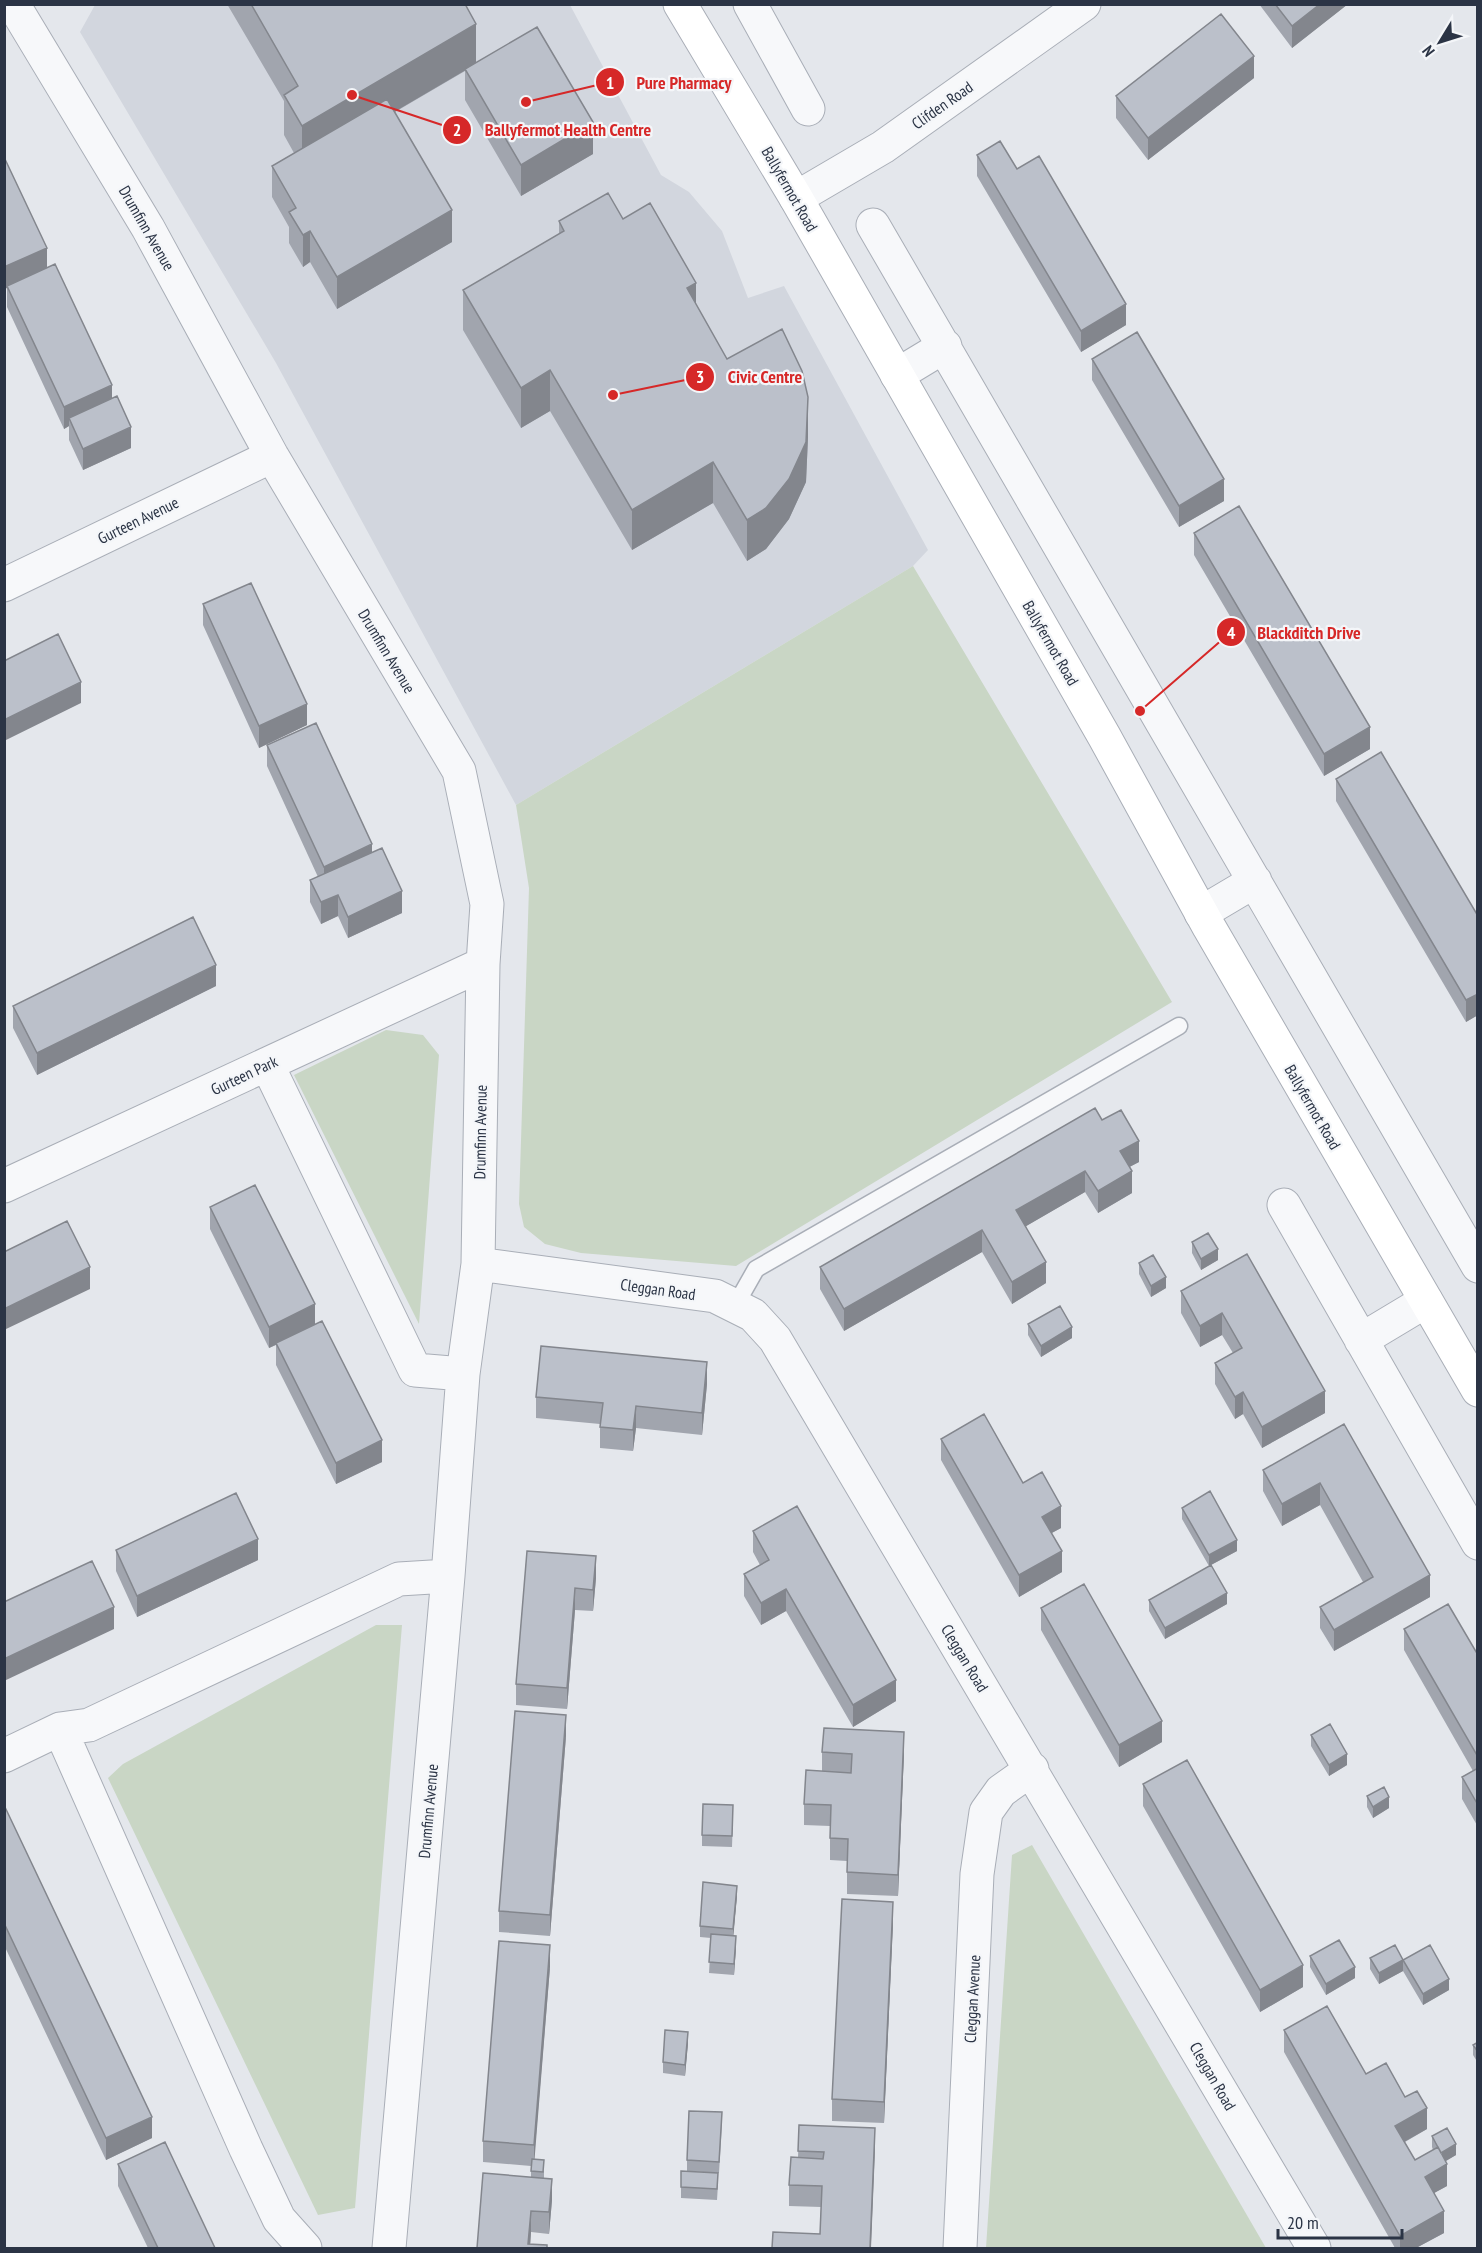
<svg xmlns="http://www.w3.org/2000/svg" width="1482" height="2253" viewBox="0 0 1482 2253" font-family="'PT Sans Narrow',sans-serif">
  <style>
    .built { fill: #d2d6de }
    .green { fill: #c9d6c5 }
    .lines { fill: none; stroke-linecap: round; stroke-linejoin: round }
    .service-casing { stroke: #a9aeb7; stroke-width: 19 }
    .minor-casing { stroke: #a9aeb7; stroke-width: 35 }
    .secondary-casing { stroke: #a9aeb7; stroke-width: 35 }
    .service { stroke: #f7f8fa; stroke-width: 16 }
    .minor { stroke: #f7f8fa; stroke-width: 33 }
    .secondary { stroke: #fff; stroke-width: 33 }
    .wall { fill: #a1a5ae }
    .shaded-wall { fill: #83868d }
    .building { fill: #bbc0ca; stroke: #83868d; stroke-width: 1.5 }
    .labels { text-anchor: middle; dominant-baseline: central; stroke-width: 4.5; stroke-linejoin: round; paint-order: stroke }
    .street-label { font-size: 16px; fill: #2b3445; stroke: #f4f6f9 }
    .leader { fill: none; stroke: #d62828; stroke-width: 2 }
    .callout-dot { fill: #d62828; stroke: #f4f6f9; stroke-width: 2 }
    .mark-label { font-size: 18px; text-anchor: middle; font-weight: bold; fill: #fff }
    .callout-label { font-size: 18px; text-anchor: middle; font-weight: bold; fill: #d62828; stroke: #f4f6f9; stroke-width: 4.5; stroke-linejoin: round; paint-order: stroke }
  </style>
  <rect width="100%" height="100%" fill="#e4e7ec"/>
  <path class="built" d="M95 5H570L661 175 689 192 722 231 748 298 784 286 928 550 913 566 516 805 276 363 80 32Z"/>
  <path class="green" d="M913 566 1172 1002 736 1266 581 1253 545 1244 524 1227 519 1204 529 888 516 805Z
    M386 1030 423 1035 439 1055 419 1324 294 1075Z
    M376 1625H402L355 2208 318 2215 108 1778 123 1764Z
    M1032 1845 1266 2248H986L1012 1855Z"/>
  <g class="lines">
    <defs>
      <path id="service" d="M735 1306 756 1269 1179 1026"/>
      <path id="minor" d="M13 4 148 228 272 456 459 771 487 904 483 964 478 1264 463 1374 448 1576 389 2248
        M750 4 808 109
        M796 198 883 147 1084 4
        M873 225 1478 1266
        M897 375 945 346
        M4 585 272 456
        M1201 913 1255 881
        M267 1064 415 1370 463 1374
        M4 1186 483 964
        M1284 1205 1478 1543
        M478 1264 715 1296 753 1315 775 1339 1314 2248
        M1361 1340 1426 1301
        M4 1756 60 1729
        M305 2248 279 2219 246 2149 60 1729 89 1725 399 1579 448 1576
        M960 2248 977 1874 986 1812 1001 1791 1032 1769"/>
      <path id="secondary" d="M680 4 796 198 1104 736 1209 927 1478 1390"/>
    </defs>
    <use href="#service" class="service-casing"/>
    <use href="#minor" class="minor-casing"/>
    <use href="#secondary" class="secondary-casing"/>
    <use href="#service" class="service"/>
    <use href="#minor" class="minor"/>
    <use href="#secondary" class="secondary"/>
  </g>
  <path class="wall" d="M227 4H465L476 62 593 154 521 196 465 100V71L395 112 452 242 337 309 310 262 303 267 289 243V227L272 197V166L294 153 284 135V101Z
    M1259 4H1348L1292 48Z
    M1254 78 1148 160 1116 118V96Z
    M977 155 1017 169 1126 325 1081 352 977 176Z
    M4 157 47 268 112 399 131 448 83 470 69 440V426L64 429 7 307V288L4 289Z
    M623 219 696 305 727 359 808 437 806 482 789 519 766 549 747 561 713 503 632 550 550 411 521 428 463 330V290L559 234V221Z
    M1092 359 1224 501 1179 527 1092 380Z
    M1194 533 1370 749 1324 776 1194 555Z
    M203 604 307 725 259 748 203 625Z
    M267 745 372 852 402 913 348 938 338 916 321 924 310 902V880L318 877 267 766Z
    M1336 779 1478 916V1015L1466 1022 1336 801Z
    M216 986 37 1075 13 1028V1006Z
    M1102 1120 1139 1162 1129 1167 1132 1193 1098 1213 1085 1192 1026 1226 1046 1283 1012 1304 982 1252 844 1331 820 1289V1267Z
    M210 1207 315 1324 382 1462 336 1484 276 1365V1345L269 1348 210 1229Z
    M1192 1242 1218 1260 1201 1270 1192 1253Z
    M1247 1254 1325 1413 1262 1448 1243 1414 1235 1419 1215 1384V1363L1233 1353 1222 1335 1200 1347 1181 1313V1291Z
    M1139 1263 1166 1288 1151 1297 1139 1274Z
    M1028 1324 1072 1338 1041 1357 1028 1335Z
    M707 1384 702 1435 636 1428 633 1451 600 1448V1424L536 1418V1397Z
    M1344 1424 1430 1597 1334 1651 1320 1628V1607L1363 1582 1320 1505 1282 1526 1263 1491V1470Z
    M941 1439 1023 1483 1061 1528 1052 1533 1062 1572 1019 1597 941 1460Z
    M1182 1508 1237 1551 1211 1565 1227 1604 1165 1639 1149 1611V1600L1209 1566 1182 1519Z
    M753 1531 896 1701 853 1727 786 1611 761 1625 744 1596V1574L760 1565 753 1552Z
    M116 1550 258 1560 137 1617 116 1571Z
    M527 1551 596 1578 593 1611 575 1610 567 1709 516 1705V1684Z
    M1041 1608 1162 1742 1119 1767 1041 1630Z
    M1404 1629 1478 1655V1827L1462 1799V1777L1473 1771 1404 1650Z
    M1311 1735 1347 1765 1329 1776 1311 1746Z
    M566 1736 550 1936 499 1932V1911Z
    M822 1752 904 1753 898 1896 847 1894V1861L830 1860V1826L804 1825V1804L822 1771Z
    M1143 1784 1303 1987 1260 2012 1143 1806Z
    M1367 1796 1389 1808 1373 1818 1367 1807Z
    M4 1805 152 2138 106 2160 4 1945Z
    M733 1816 732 1847 702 1846V1835Z
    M737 1896 733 1936 736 1947 734 1975 709 1973 711 1938 700 1937V1926Z
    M893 1923 884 2123 832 2121V2099Z
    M1310 1956 1355 1978 1326 1995 1310 1967Z
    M1370 1958 1403 1971 1379 1984 1370 1969Z
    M1403 1960 1449 1990 1423 2005 1403 1971Z
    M550 1967 534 2159 544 2171V2178L552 2200 549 2234 531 2232 530 2244 477 2248 531 2177V2166L483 2162V2141Z
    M1284 2030 1366 2074 1405 2097 1427 2129 1405 2142 1415 2160 1433 2150 1432 2147V2136L1456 2155 1445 2161 1447 2186 1434 2193 1444 2233 1416 2248H1395L1284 2052Z
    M1478 2042V2063L1473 2055V2045Z
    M688 2043 685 2076 663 2073V2062Z
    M722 2123 719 2173 687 2171V2160Z
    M799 2125 875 2150 820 2234 821 2207 789 2206V2185L798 2158Z
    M118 2164 215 2248H148L118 2186Z
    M681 2171 718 2184 717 2200 681 2198Z"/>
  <path class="shaded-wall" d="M1320 4H1348L1292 48V26Z
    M476 24V64L302 166V126Z
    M1254 56V78L1148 160V138Z
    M593 122V154L521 196V165Z
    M452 210V242L337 309V277Z
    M310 231V262L303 267V235Z
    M47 248V269L7 286V288L4 289V267Z
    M696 283V323L687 288Z
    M1126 304V325L1081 352V331Z
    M550 370V411L521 428V388Z
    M112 385V407L69 418V426L64 429V407Z
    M808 397V437L806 482 789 519 766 549 747 561V520Z
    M131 427V448L83 470V449Z
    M713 462V503L632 550V510Z
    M1224 479V501L1179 527V506Z
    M81 682V703L4 741V720Z
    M307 704V725L259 748V726Z
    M1370 727V749L1324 776V754Z
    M372 844V866L324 888V867Z
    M402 891V913L348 938V917Z
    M338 895V916L321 924V902Z
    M216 965V986L37 1075V1053Z
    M1478 994V1015L1466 1022V1000Z
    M1139 1141V1162L1120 1172V1151Z
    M1085 1171V1192L1016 1232V1210Z
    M1132 1171V1193L1098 1213V1191Z
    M982 1230V1252L844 1331V1309Z
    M1218 1249V1260L1201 1270V1259Z
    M1046 1262V1283L1012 1304V1282Z
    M90 1267V1289L4 1330V1309Z
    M1166 1277V1288L1151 1297V1286Z
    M315 1304V1326L269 1348V1327Z
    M1222 1313V1335L1200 1347V1326Z
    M1072 1327V1338L1041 1357V1346Z
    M707 1362V1384L702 1435V1413Z
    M1325 1391V1413L1262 1448V1427Z
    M1243 1392V1414L1235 1419V1397Z
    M636 1406V1428L633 1451V1430Z
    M382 1440V1462L336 1484V1463Z
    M1320 1483V1505L1282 1526V1504Z
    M1061 1506V1528L1042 1538V1517Z
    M258 1539V1560L137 1617V1596Z
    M1237 1540V1551L1209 1566V1555Z
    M1062 1551V1572L1019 1597V1575Z
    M596 1556V1578L593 1611V1590Z
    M1430 1575V1597L1334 1651V1630Z
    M575 1588V1610L567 1709V1688Z
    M786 1589V1611L761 1625V1603Z
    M1227 1593V1604L1165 1639V1628Z
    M114 1607V1629L4 1681V1659Z
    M896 1680V1701L853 1727V1705Z
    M566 1715V1736L550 1936V1915Z
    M1162 1721V1742L1119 1767V1745Z
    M904 1732V1753L898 1896V1875Z
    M1347 1754V1765L1329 1776V1765Z
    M1389 1797V1808L1373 1818V1807Z
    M737 1886V1896L733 1940V1929Z
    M893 1902V1923L884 2123V2102Z
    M736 1936V1947L734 1975V1964Z
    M550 1945V1967L534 2166V2145Z
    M1403 1960V1971L1379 1984V1973Z
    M1303 1965V1987L1260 2012V1990Z
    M1355 1967V1978L1326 1995V1984Z
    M1449 1979V1990L1423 2005V1994Z
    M688 2032V2043L685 2076V2065Z
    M1427 2108V2129L1395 2147V2126Z
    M152 2117V2138L106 2160V2138Z
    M875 2128V2150L871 2248H870Z
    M1456 2144V2155L1441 2164V2153Z
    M1447 2164V2186L1425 2198V2177Z
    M552 2179V2200L549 2234V2212Z
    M531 2211V2232L530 2248 528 2244Z
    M1444 2211V2233L1416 2248H1400V2236Z"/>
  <path class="building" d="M251 4H465L476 24 302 126 284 95 298 86Z
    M1275 4H1320L1292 26Z
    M1221 14 1254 56 1148 138 1116 96Z
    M537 27 593 122 521 165 465 69Z
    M387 99 452 210 337 277 310 231 303 235 289 212 296 208 272 166Z
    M1000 141 1017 169 1039 156 1126 304 1081 331 977 155Z
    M4 157 47 248 4 267Z
    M608 193 623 219 650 203 696 283 687 288 727 359 782 329 802 371 808 397 806 442 789 479 766 508 747 520 713 462 632 510 550 370 521 388 463 290 564 231 559 221Z
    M55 264 112 385 64 407 7 286Z
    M1137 332 1224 479 1179 506 1092 359Z
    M117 396 131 427 83 449 69 418Z
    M1239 506 1370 727 1324 754 1194 533Z
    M251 583 307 704 259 726 203 604Z
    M58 634 81 682 4 720V661Z
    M316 723 372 844 324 867 267 745Z
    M1381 752 1478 916V994L1466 1000 1336 779Z
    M382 848 402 891 348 917 338 895 321 902 310 880Z
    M193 917 216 965 37 1053 13 1006Z
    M1095 1108 1102 1120 1121 1110 1139 1141 1120 1151 1132 1171 1098 1191 1085 1171 1016 1210 1046 1262 1012 1282 982 1230 844 1309 820 1267Z
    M255 1185 315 1304 269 1327 210 1207Z
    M67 1221 90 1267 4 1309V1252Z
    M1208 1233 1218 1249 1201 1259 1192 1242Z
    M1247 1254 1325 1391 1262 1427 1243 1392 1235 1397 1215 1363 1242 1348 1222 1313 1200 1326 1181 1291Z
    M1153 1255 1166 1277 1151 1286 1139 1263Z
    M1060 1306 1072 1327 1041 1346 1028 1324Z
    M322 1321 382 1440 336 1463 276 1343Z
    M541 1346 707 1362 702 1413 636 1406 633 1430 600 1427 603 1403 536 1397Z
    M984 1414 1023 1483 1042 1472 1061 1506 1042 1517 1062 1551 1019 1575 941 1439Z
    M1344 1424 1430 1575 1334 1630 1320 1607 1373 1577 1320 1483 1282 1504 1263 1470Z
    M1210 1491 1237 1540 1209 1555 1182 1508Z
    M236 1493 258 1539 137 1596 116 1550Z
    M797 1506 896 1680 853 1705 786 1589 761 1603 744 1574 769 1560 753 1531Z
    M527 1551 596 1556 593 1590 575 1588 567 1688 516 1684Z
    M92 1561 114 1607 4 1659V1602Z
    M1211 1565 1227 1593 1165 1628 1149 1600Z
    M1084 1584 1162 1721 1119 1745 1041 1608Z
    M1448 1604 1478 1655V1757L1404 1629Z
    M515 1711 566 1715 550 1915 499 1911Z
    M1330 1724 1347 1754 1329 1765 1311 1735Z
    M824 1728 904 1732 898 1875 847 1872 848 1839 830 1838 831 1805 804 1804 806 1770 851 1773 852 1754 822 1752Z
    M1187 1760 1303 1965 1260 1990 1143 1784Z
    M1478 1768V1805L1462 1777Z
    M1384 1787 1389 1797 1373 1807 1367 1796Z
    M703 1804 733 1805 732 1836 702 1835Z
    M4 1805 152 2117 106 2138 4 1923Z
    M703 1882 737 1886 733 1929 700 1926Z
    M842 1899 893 1902 884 2102 832 2099Z
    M711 1934 736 1936 734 1964 709 1962Z
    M1339 1940 1355 1967 1326 1984 1310 1956Z
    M499 1941 550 1945 534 2145 483 2141Z
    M1395 1945 1403 1960 1379 1973 1370 1958Z
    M1430 1945 1449 1979 1423 1994 1403 1960Z
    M1327 2006 1366 2074 1386 2063 1405 2097 1417 2091 1427 2108 1395 2126 1415 2160 1438 2147 1447 2164 1425 2177 1444 2211 1400 2236 1284 2030Z
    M665 2030 688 2032 685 2065 663 2062Z
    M1478 2042V2052L1473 2045Z
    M689 2111 722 2112 719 2162 687 2160Z
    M799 2125 875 2128 870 2248H772L773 2232 820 2234 822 2186 789 2185 791 2157 823 2159 824 2152 798 2151Z
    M1447 2128 1456 2144 1441 2153 1432 2136Z
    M165 2142 215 2248H158L118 2164Z
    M532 2159 544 2160 543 2172 531 2171Z
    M681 2171 718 2173 717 2189 681 2187Z
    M483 2173 552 2179 549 2212 531 2211 528 2244 547 2245V2248H477Z"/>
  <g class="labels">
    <g class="street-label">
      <text transform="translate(942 105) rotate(-35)">Clifden Road</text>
      <text transform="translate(790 189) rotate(60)">Ballyfermot Road</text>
      <text transform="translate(147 228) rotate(60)">Drumfinn Avenue</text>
      <text transform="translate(138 520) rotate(-26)">Gurteen Avenue</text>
      <text transform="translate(1051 643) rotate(60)">Ballyfermot Road</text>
      <text transform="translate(387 651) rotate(59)">Drumfinn Avenue</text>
      <text transform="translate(244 1075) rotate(-25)">Gurteen Park</text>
      <text transform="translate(1313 1107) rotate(60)">Ballyfermot Road</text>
      <text transform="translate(480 1132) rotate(-89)">Drumfinn Avenue</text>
      <text transform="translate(658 1289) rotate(8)">Cleggan Road</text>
      <text transform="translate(965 1658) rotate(59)">Cleggan Road</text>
      <text transform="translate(428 1811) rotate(-85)">Drumfinn Avenue</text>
      <text transform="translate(972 1999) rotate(-87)">Cleggan Avenue</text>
      <text transform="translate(1213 2076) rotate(60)">Cleggan Road</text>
    </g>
  </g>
  <path class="leader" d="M526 102L610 82M352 95L457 130M613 395L700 377M1140 711L1231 632"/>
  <g class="callout-dot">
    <circle cx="526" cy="102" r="6"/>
    <circle cx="352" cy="95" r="6"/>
    <circle cx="613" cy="395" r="6"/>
    <circle cx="1140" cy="711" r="6"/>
    <circle cx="610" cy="82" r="15"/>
    <circle cx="457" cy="130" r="15"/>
    <circle cx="700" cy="377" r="15"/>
    <circle cx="1231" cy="632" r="15"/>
  </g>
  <g class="mark-label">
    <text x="610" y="89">1</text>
    <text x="457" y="136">2</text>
    <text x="700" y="383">3</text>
    <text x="1231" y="639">4</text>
  </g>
  <g class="callout-label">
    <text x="684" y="89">Pure Pharmacy</text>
    <text x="568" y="136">Ballyfermot Health Centre</text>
    <text x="765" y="383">Civic Centre</text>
    <text x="1309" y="639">Blackditch Drive</text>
  </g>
  <rect width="1482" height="2253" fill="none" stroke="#2b3445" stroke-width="12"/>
  <g transform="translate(1440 42) rotate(232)" stroke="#f4f6f9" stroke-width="4.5" paint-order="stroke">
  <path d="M0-4.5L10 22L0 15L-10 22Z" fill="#2b3445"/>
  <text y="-9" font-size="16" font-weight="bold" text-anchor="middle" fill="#2b3445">N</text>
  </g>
  <path d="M1278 2229v9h124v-9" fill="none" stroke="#2b3445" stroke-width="3"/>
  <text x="1287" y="2229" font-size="18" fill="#2b3445" stroke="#f4f6f9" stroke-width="4.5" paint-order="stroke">20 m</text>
</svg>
